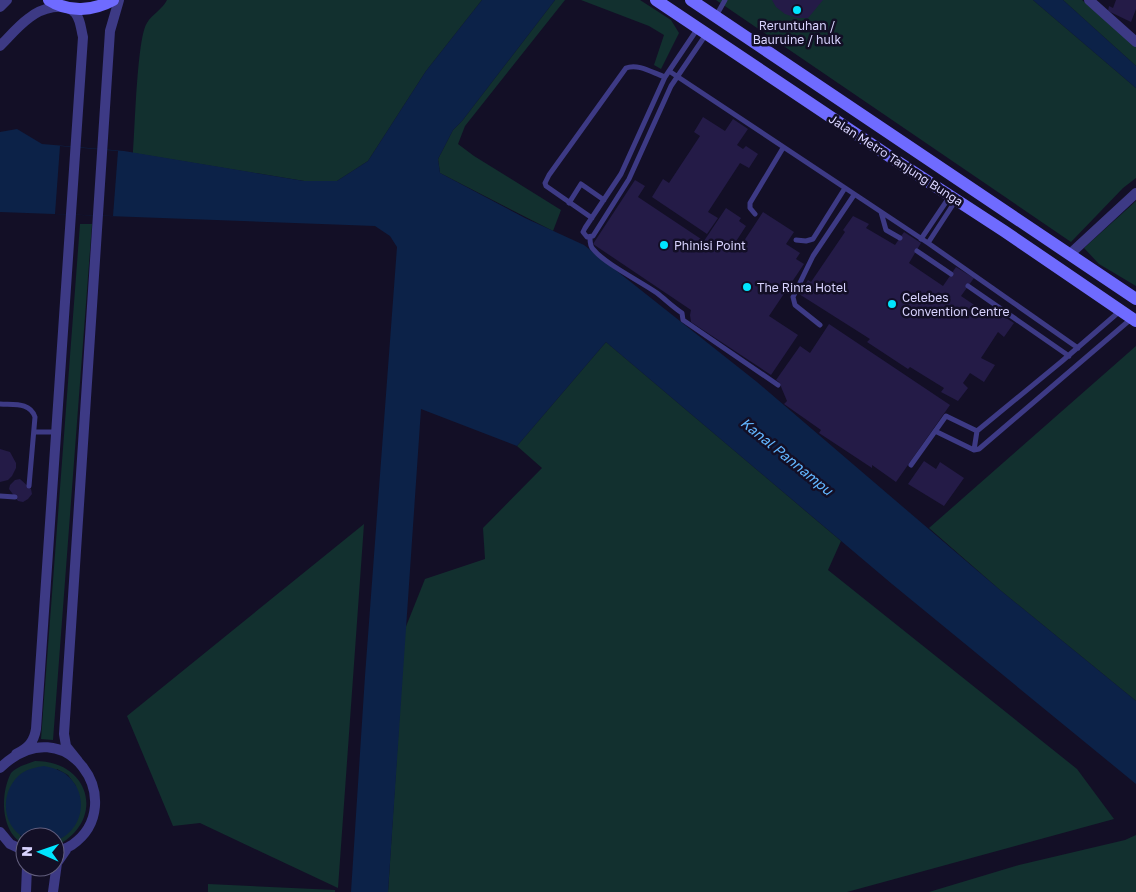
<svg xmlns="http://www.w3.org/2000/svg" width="1136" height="892" viewBox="0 0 1136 892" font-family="'Golos Text',sans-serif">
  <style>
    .green { fill: #12302f }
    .water { fill: #0c2248 }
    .pier { fill: #130f26 }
    .building { fill: #241b47 }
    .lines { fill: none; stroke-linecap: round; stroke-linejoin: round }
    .service { stroke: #3d3a85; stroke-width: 5 }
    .minor { stroke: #3d3a85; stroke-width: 10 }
    .secondary { stroke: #6f6bff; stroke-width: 12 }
    .poi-dot { fill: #00e5ff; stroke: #130f26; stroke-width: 2 }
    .labels { text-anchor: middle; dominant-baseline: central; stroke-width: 5; stroke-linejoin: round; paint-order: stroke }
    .poi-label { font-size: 12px; fill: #d9d4ff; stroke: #130f26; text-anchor: start }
    .street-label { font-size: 12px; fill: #d9d4ff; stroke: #130f26 }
    .water-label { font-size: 14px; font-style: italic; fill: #62b6ff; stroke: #130f26 }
  </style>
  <rect width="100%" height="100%" fill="#130f26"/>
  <path class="green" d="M167 0H482L426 71 368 161 337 181H304L133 153C135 130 137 37 147 23 152 14 162 10 167 0Z
    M555 0H565L465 126 458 144 474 156 561 210 553 231 440 173 438 159 453 130 462 121Z
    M581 0H640L671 20 679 33 661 69 654 65 664 35 649 26Z
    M716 0H1033L1136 88V178L1123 188 1071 242Z
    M1063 0H1082L1136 47V66Z
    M1136 201V286L1099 264 1084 248Z
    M80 224H92L53 740 41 739Z
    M606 342 841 541 828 570 1077 769 1114 819 847 892H388L405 629 425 579 485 559 483 528 542 468 517 446Z
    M1136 346V701L1000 590 929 528Z
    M364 524 338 888 200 823 173 826 127 716Z
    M35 761C91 761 106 821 56 846L55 847V841H57L76 786 68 775 57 769 20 836 25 838V845C0 833 0 794 11 773 18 766 27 764 35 761Z
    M1136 835V892H929L1019 865 1125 840Z
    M208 884 335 890V892H208Z"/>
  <path class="water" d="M482 0H555L462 121 453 130 438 159 440 173 525 218 584 245 757 382 1000 590 1136 701V784L892 584 606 342 517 446 421 409 388 892H351L365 676 397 247 390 236 375 226 0 212V132L17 129 42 144 124 151 304 181H337L368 161 426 71Z
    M1033 0H1063L1136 66V88Z
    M44 766C53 768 62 770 69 777 90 797 82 832 55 841V837H25V838C0 825 0 789 22 773 28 769 36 767 44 766Z"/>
  <path class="pier" d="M60 146 118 151 113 216 55 214Z"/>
  <path class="building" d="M772 0H823L808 18H797L785 14 776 7Z
    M1116 0H1136V9L1131 22 1108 11 1109 6 1113 8Z
    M703 117 725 131 733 119 748 129 737 145 743 149 746 146 758 154 749 168 740 163 708 212 718 218 707 234 652 197 663 179 669 183 700 136 694 132Z
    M635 180 645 186 638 197 704 241 726 208 741 218 739 221 746 226 733 246 738 250 763 212 794 232 786 244 800 253 796 259 804 264 769 316 798 335 771 375 691 322 690 315 691 310 593 244Z
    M853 216 869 224 866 228 895 245 904 232 921 243 909 263 943 286 956 267 974 278 961 296 992 317 995 311 1014 323 1004 337 998 332 981 358 995 365 984 382 970 373 963 383 968 388 958 401 941 392 944 388 910 367 908 369 867 342 870 339 799 294 808 280 811 282 845 232 843 230Z
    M829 324 950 405 896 482 872 465V468L819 433 821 430 784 404 787 401 779 382 776 380 800 346 810 353Z
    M0 449 10 452 16 463V468L12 476 8 480 0 482Z
    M924 461 936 469 940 462 964 478 944 506 908 484Z
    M20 479 31 489 32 494 28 499 23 502 18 501 9 489 10 485 15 480Z"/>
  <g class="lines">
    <path class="service" d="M716 16 725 0
      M698 28 665 77 621 174 585 228 583 232 587 237 593 236 629 179 671 86 707 33
      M669 71 928 243 1078 348
      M569 203 581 184 604 200
      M881 212 886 230 900 238
      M755 214 750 208V203L783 148
      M592 218 546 186 545 183 549 175 626 68C638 63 653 73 665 77
      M590 238C590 242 590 246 593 249 605 264 640 281 657 293 666 300 673 307 682 313L683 320 778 385
      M921 239 950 196
      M796 240 806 241 813 239 845 188
      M928 243 956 200
      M917 251 951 274
      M968 286 1069 356
      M820 325 795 305 793 297 813 256 854 195
      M0 404C14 405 30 402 35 417L29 486
      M935 431 974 450 979 449 1131 319
      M34 432H56
      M974 450 977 431 1061 362 1120 311
      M911 465 946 416 977 431
      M0 496 15 497"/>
    <path class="minor" d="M1089 0 1136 42
      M0 7 7 0
      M0 46C9 37 18 26 29 18 40 9 65 0 76 14 81 21 81 30 83 37L36 729C34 742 28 748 16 754
      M1070 254 1136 193
      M78 761 66 746 64 734 110 31 119 0
      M0 768C66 704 131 804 72 845 67 848 61 850 55 853
      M0 832 10 844 25 851
      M26 892 27 867
      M53 892 57 863 66 850"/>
    <path class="secondary" d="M49 0C69 13 93 11 113 0
      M656 0 892 158 1004 231 1136 321
      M691 0 1136 299"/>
  </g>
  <g class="poi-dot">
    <circle cx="797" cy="10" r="5"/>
    <circle cx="664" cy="245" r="5"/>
    <circle cx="747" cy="287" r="5"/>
    <circle cx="892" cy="304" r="5"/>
  </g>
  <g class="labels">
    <g class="poi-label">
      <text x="797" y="25" text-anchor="middle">Reruntuhan /<tspan x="797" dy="14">Bauruine / hulk</tspan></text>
      <text x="674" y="245">Phinisi Point</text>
      <text x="757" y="287">The Rinra Hotel</text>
      <text x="902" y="297">Celebes<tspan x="902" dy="14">Convention Centre</tspan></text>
    </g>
    <g class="street-label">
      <text transform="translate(896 160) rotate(33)">Jalan Metro Tanjung Bunga</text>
    </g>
    <g class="water-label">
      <text transform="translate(787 456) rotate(39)">Kanal Pannampu</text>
    </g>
  </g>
  <g transform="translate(40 852) rotate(272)"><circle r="24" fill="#130f26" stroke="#625e7d"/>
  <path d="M0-4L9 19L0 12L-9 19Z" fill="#00e5ff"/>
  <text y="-8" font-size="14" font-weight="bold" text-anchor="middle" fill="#d9d4ff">N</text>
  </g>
</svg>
